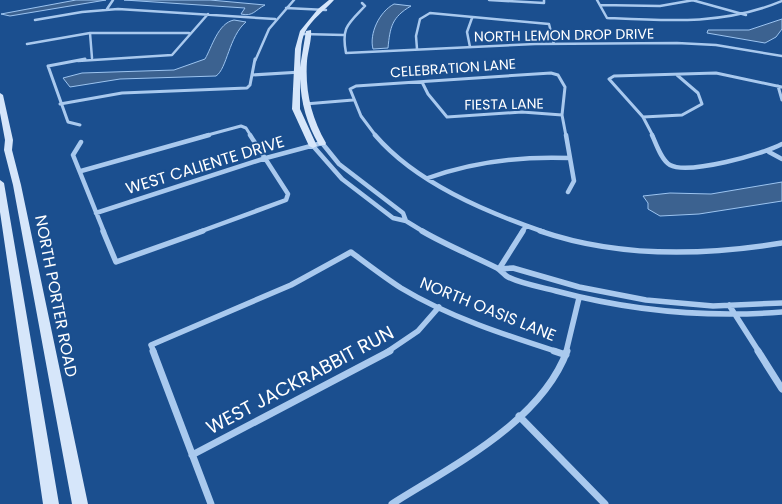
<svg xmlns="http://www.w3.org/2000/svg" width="782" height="504" viewBox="0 0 782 504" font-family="Poppins,sans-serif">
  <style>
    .water { fill: #3c6290; stroke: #9cc4f0 }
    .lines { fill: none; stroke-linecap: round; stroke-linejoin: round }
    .street-far4 { stroke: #a9c9ee; stroke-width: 2.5 }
    .street-far3 { stroke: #a9c9ee; stroke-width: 3 }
    .street-far2 { stroke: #a9c9ee; stroke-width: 4.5 }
    .street-far1 { stroke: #a9c9ee; stroke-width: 5.5 }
    .street { stroke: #a9c9ee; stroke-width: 7 }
    .secondary { fill: #d6e6fa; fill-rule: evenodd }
    .labels { text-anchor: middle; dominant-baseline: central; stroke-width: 4; stroke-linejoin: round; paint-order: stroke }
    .far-street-label { font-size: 14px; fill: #fff; stroke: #1b4f8f }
    .street-label { font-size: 16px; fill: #fff; stroke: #1b4f8f }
    .near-street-label { font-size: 19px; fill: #fff; stroke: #1b4f8f }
  </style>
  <rect width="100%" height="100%" fill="#1b4f8f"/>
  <path class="water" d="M76 0H106L10 16 1 14Z
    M124 0H210L265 5C255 10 253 17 241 14L245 8Z
    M394 4 411 6C392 17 390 27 388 48L373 49C369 34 379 12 394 4Z
    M782 19V29L776 37 765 43 707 33 708 30H749Z
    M234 20 246 22C229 36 227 69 216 76L120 79 70 87 63 78 82 73 174 70 205 59C212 47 218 23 234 20Z
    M782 182V201L699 214 660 216 648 209V203L643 196 670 193 711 194Z"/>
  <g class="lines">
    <path class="street-far4" d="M489 0 544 3V0
      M597 0 607 18C668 21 725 25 782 1
      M692 0 746 15
      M362 3 365 6C348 24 341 27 346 53L535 44 677 43 716 45 782 56
      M600 5 660 6 694 0
      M286 8 326 10
      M107 9 113 0
      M35 20 82 12 118 9 275 19
      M90 33 92 58
      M302 34 344 35
      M27 44 90 33H189
      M470 47 467 32 472 18
      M417 49 416 36 420 19 430 13 549 24 554 44
      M78 61 172 55 208 14
      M255 61 269 29 294 0"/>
    <path class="street-far3" d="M252 75 301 72
      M422 82 428 94 447 117 522 112 562 115
      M778 86 782 100
      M60 104 122 93 247 88 250 85 255 59
      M305 104 353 100
      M643 117 682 115 702 104 698 93 677 75
      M80 125 68 122 48 66 85 59
      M204 136 241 126 246 128 251 136
      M376 136 361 116 350 89 356 86 551 73 558 75 565 87 562 115 566 136
      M653 136 643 117 609 79 614 76 716 73 782 87"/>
    <path class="street-far2" d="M375 135C416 183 486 212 544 232
      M566 135 574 181 568 192
      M652 135C656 143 661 160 670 165 688 175 764 154 782 144
      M81 142 73 155 104 232
      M313 146 342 179 393 218 406 221 424 232
      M769 152 782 159
      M81 171 209 135
      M428 178C475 161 520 156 570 158
      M96 213 266 158 322 143 339 164 403 213 406 221
      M199 232 286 200 288 194 250 135
      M522 232 526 226"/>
    <path class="street-far1" d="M103 231 116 262 203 231
      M422 231C446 245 471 255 497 268 501 270 504 275 508 277 522 284 541 287 556 291 631 311 705 318 782 312
      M540 231C618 258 702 256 782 243
      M499 269 513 268 579 287 646 300 713 306 782 303
      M499 269 523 231
      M729 305 759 352
      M154 352 151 345 291 285 351 252C367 264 384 277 401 288 449 317 505 335 558 352
      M387 352 418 331 439 307
      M566 352 579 298"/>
    <path class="street" d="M153 351 211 504
      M554 351 566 355
      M758 351 782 389
      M519 416 605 504
      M192 455 390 351
      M392 504C452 466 541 422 567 351"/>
    <path class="secondary" d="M329 0H334C325 10 312 19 305 32 300 42 301 56 300 67L306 31 311 30C312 39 308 51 307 61 305 90 311 117 326 143L325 145H319C307 124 301 103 300 79V109L317 146 313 148 309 146 292 109 295 49 300 31 318 9Z
      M0 93 3 95 13 140 12 150 21 185 88 504H72L13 185 4 150 5 140 0 113Z
      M0 180 4 183 59 504H43L0 212Z"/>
  </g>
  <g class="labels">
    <g class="far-street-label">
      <text transform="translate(564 35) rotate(-1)">NORTH LEMON DROP DRIVE</text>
      <text transform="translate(453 68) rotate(-4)">CELEBRATION LANE</text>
      <text transform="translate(504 104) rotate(-1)">FIESTA LANE</text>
    </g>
    <g class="street-label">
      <text transform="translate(205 165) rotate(-17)">WEST CALIENTE DRIVE</text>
      <text transform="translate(56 296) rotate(79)">NORTH PORTER ROAD</text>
      <text transform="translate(488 309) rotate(22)">NORTH OASIS LANE</text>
    </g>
    <g class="near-street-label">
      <text transform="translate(300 380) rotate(-28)">WEST JACKRABBIT RUN</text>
    </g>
  </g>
</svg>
